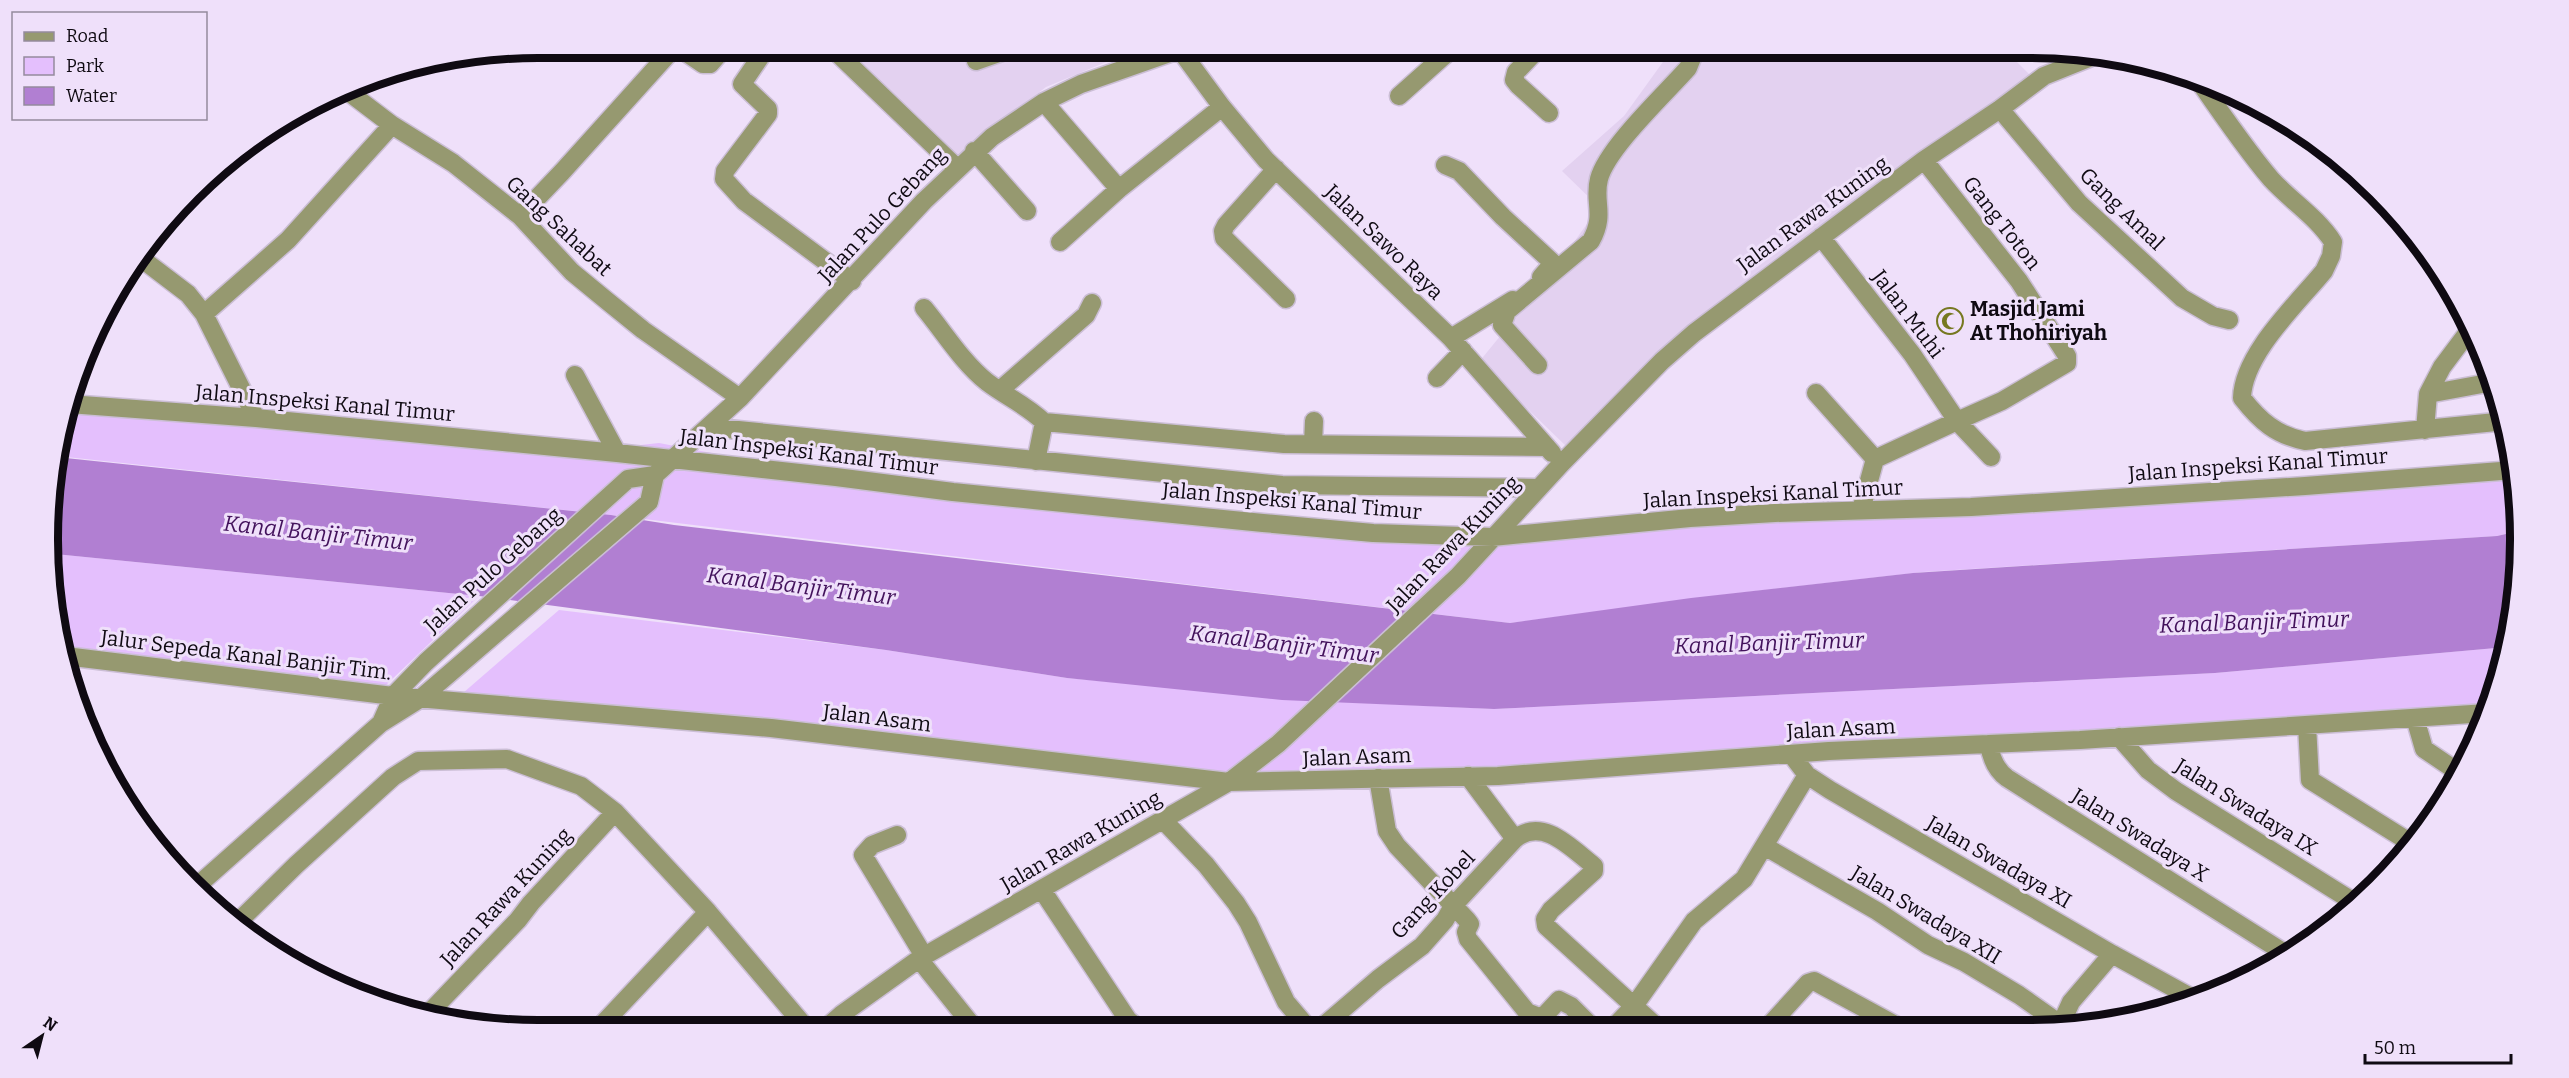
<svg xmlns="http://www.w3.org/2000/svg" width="2569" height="1078" viewBox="0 0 2569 1078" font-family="Bitter,serif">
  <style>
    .built { fill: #e3d1f0 }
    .green { fill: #e4bffd }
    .water { fill: #b17fd2 }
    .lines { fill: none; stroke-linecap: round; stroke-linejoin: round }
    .minor-casing { stroke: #cbbed5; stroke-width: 21 }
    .minor { stroke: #969970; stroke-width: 18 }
    .labels { text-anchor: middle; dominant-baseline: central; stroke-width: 6; stroke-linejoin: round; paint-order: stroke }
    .street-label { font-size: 21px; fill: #0f0a12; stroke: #efe0fa }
    .poi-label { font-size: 21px; font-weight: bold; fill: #0f0a12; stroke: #efe0fa; text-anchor: start }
    .water-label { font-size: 22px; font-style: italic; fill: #43125c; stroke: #efe0fa }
    .rim { fill: none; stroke: #0f0a12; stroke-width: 8 }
  </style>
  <rect width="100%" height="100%" fill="#efe0fa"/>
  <path class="built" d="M829 48H1140L1046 87 989 131 952 168Z
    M1673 48H2003L2039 84 2019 92 1688 325 1566 446 1479 362 1554 270 1599 207 1562 171 1624 116Z"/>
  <path class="green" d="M69 404 604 449 659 443 847 479 1400 534 2514 468 2520 507 2519 531 2497 536 1923 572 1738 593 1510 623 611 515 57 456Z
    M55 554 479 596 384 687 65 654 58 635Z
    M559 610 886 650 1067 678 1325 701 1494 709 2215 673 2507 647 2495 696 2487 713 1229 782 463 693Z"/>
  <path class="water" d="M56 457 611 515 674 525 1510 623 1691 598 1913 573 2497 536 2519 531 2517 603 2507 647 2215 673 1494 709 1282 700 1067 678 886 650 479 596 55 554 52 475Z"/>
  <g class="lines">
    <defs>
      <path id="minor" d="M832 48 957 168
        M1539 48 1516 72 1514 80 1518 85 1549 113
        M1180 50 1222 107 1266 160 1451 338 1552 453
        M761 56 742 84 768 109V114L725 171 724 179 744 201 852 281
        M976 61 1013 48
        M2197 78C2221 113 2244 147 2271 179 2291 201 2317 217 2333 242L2331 256 2324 271C2297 304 2243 354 2242 398 2260 421 2276 435 2305 441L2506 421
        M346 90 392 125 453 163 520 216 572 272 606 300 643 330 740 398
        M1399 96 1446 54 1447 48
        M1044 102 1119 189
        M2000 109 2079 203 2182 298 2213 316 2229 320
        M974 151 1027 211
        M2344 163 2343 166 2373 190
        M1445 165 1459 171 1503 217 1553 263 1541 277
        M1276 169 1226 225 1223 231 1224 238 1286 299
        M520 216 562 172 671 51 681 49 703 64H710L724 48
        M1821 237 1912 354 1957 421 2002 401 2067 363V356L2019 281 1924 160
        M1060 242 1119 189 1222 107
        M142 259 188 294 204 314 256 418
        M924 308C944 332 962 362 987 382 1007 397 1026 405 1044 422L1284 444 1547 447
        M204 314 288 240 392 125
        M1451 338 1513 300
        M1538 365 1502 325 1507 311 1591 241C1606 214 1593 202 1599 179 1607 148 1666 93 1688 68L1692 58V48
        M575 375 617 453
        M1437 378 1463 351
        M1000 390 1086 315 1092 303
        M1816 393 1875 459
        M2428 394 2493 382
        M69 404 256 418 617 453 836 477 953 492 1263 523 1373 533 1492 537 1690 518 1775 513 1971 507 2305 486 2514 470
        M708 427 1282 485 1538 488
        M2425 430 2428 394 2442 367 2472 327
        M1313 444 1314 421
        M1036 461 1044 422
        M1861 510 1875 459 1957 421 1991 457
        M65 656 393 696 771 728 1229 782 1498 776 1829 751 2080 740 2487 713
        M2415 718 2424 749 2458 772
        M381 723 393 696 426 662 628 479 655 475 740 398 924 201 992 137 1044 102 1081 84 1184 48
        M2307 725 2310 780 2411 843
        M2119 737 2148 770 2176 791 2357 904
        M1989 744C1991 758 1996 770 2007 778L2283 952
        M1791 754 1807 775 1830 790 2112 954 2194 999
        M1378 778 1387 831 1397 846 1467 920 1470 924 1466 932 1468 939 1527 1012 1539 1017 1544 1016 1559 1000 1571 1006 1592 1027
        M1163 820 1206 865 1236 903 1248 922 1286 1002 1308 1028
        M897 835 872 845 863 855 924 956
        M1515 839C1543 816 1572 849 1594 866V871L1551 910 1545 919 1546 926 1657 1027
        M1764 846 1877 911 1928 945 1964 962 2019 995 2063 1026
        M196 887 381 723 421 698 649 502 655 475
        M1042 890 1128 1020 1138 1028
        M236 924 296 865 393 777 418 761 507 759 581 786 615 812 708 912 807 1029
        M919 959 975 1029
        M430 1012 518 920 531 903 615 812
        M2060 1026 2071 1002 2112 954
        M1614 1027 1634 1006 1694 921 1744 879 1807 775
        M1768 1027 1808 983 1814 981 1897 1026
        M1321 1028 1378 979 1422 946 1445 920 1453 906 1515 839 1468 776
        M825 1029 842 1014 919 959 1229 782 1278 744 1458 576 1562 463 1662 361 1694 333 1924 160 2000 109 2044 76 2089 58
        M597 1030 708 912"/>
    </defs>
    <use href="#minor" class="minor-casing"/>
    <use href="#minor" class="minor"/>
  </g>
  <defs>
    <symbol id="mosque-ring" viewBox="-11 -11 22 22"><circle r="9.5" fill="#efe0fa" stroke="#767820" stroke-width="1.5"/><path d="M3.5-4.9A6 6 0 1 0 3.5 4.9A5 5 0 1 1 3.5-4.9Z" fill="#767820"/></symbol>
  </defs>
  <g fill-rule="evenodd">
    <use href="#mosque-ring" x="1935" y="306" width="30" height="30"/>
  </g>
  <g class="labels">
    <g class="street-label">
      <text transform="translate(2122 209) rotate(44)">Gang Amal</text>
      <text transform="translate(1813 214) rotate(-36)">Jalan Rawa Kuning</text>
      <text transform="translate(882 215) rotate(-47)">Jalan Pulo Gebang</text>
      <text transform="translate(2002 223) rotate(52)">Gang Toton</text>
      <text transform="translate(559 226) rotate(43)">Gang Sahabat</text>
      <text transform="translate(1384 242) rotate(44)">Jalan Sawo Raya</text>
      <text transform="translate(1908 314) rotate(53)">Jalan Muhi</text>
      <text transform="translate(325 403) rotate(5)">Jalan Inspeksi Kanal Timur</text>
      <text transform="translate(809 452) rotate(7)">Jalan Inspeksi Kanal Timur</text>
      <text transform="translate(2258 465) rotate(-4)">Jalan Inspeksi Kanal Timur</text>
      <text transform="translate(1773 494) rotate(-3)">Jalan Inspeksi Kanal Timur</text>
      <text transform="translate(1292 501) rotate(5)">Jalan Inspeksi Kanal Timur</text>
      <text transform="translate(1453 544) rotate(-46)">Jalan Rawa Kuning</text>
      <text transform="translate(493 570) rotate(-42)">Jalan Pulo Gebang</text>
      <text transform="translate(246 655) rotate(7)">Jalur Sepeda Kanal Banjir Tim.</text>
      <text transform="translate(877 718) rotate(7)">Jalan Asam</text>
      <text transform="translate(1841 729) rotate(-3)">Jalan Asam</text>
      <text transform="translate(1357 757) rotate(-2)">Jalan Asam</text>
      <text transform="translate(2246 807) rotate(32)">Jalan Swadaya IX</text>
      <text transform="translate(2140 835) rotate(32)">Jalan Swadaya X</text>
      <text transform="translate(1081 841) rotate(-30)">Jalan Rawa Kuning</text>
      <text transform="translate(1999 862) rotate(30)">Jalan Swadaya XI</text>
      <text transform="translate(1433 895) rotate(-47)">Gang Kobel</text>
      <text transform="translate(506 897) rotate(-47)">Jalan Rawa Kuning</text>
      <text transform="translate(1926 915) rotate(31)">Jalan Swadaya XII</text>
    </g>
    <g class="poi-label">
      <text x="1970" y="309">Masjid Jami<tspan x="1970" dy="24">At Thohiriyah</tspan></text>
    </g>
    <g class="water-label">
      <text transform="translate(318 533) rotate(6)">Kanal Banjir Timur</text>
      <text transform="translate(801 586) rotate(7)">Kanal Banjir Timur</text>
      <text transform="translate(2254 622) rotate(-2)">Kanal Banjir Timur</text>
      <text transform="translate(1769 643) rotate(-2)">Kanal Banjir Timur</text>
      <text transform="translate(1284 644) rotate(7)">Kanal Banjir Timur</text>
    </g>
  </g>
  <path d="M0 0H2569V1078H0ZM538 58H2030A480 480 0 0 1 2510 538V540A480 480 0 0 1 2030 1020H538A480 480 0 0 1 58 540V538A480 480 0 0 1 538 58Z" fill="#efe0fa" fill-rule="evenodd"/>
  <path class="rim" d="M538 58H2030A480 480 0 0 1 2510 538V540A480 480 0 0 1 2030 1020H538A480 480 0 0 1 58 540V538A480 480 0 0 1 538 58Z"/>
  <rect x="12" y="12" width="195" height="108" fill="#efe0fa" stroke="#958a9d" stroke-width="1.5"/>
  <rect x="24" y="32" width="30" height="9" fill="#969970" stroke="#958a9d" stroke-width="1.5"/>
  <text x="66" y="42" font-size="18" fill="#0f0a12">Road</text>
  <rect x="24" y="57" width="30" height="18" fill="#e4bffd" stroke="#958a9d" stroke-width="1.5"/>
  <text x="66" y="72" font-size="18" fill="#0f0a12">Park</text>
  <rect x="24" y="87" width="30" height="18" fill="#b17fd2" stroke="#958a9d" stroke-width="1.5"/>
  <text x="66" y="102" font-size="18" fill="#0f0a12">Water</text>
  <g transform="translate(42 1036) rotate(35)" stroke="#efe0fa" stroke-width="4.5" paint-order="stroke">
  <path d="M0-4.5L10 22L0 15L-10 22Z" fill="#0f0a12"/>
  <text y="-9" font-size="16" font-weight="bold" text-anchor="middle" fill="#0f0a12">N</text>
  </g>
  <path d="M2365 1054v9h146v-9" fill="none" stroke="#0f0a12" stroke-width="3"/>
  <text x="2374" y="1054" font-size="18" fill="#0f0a12" stroke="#efe0fa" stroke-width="4.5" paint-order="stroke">50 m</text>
</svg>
